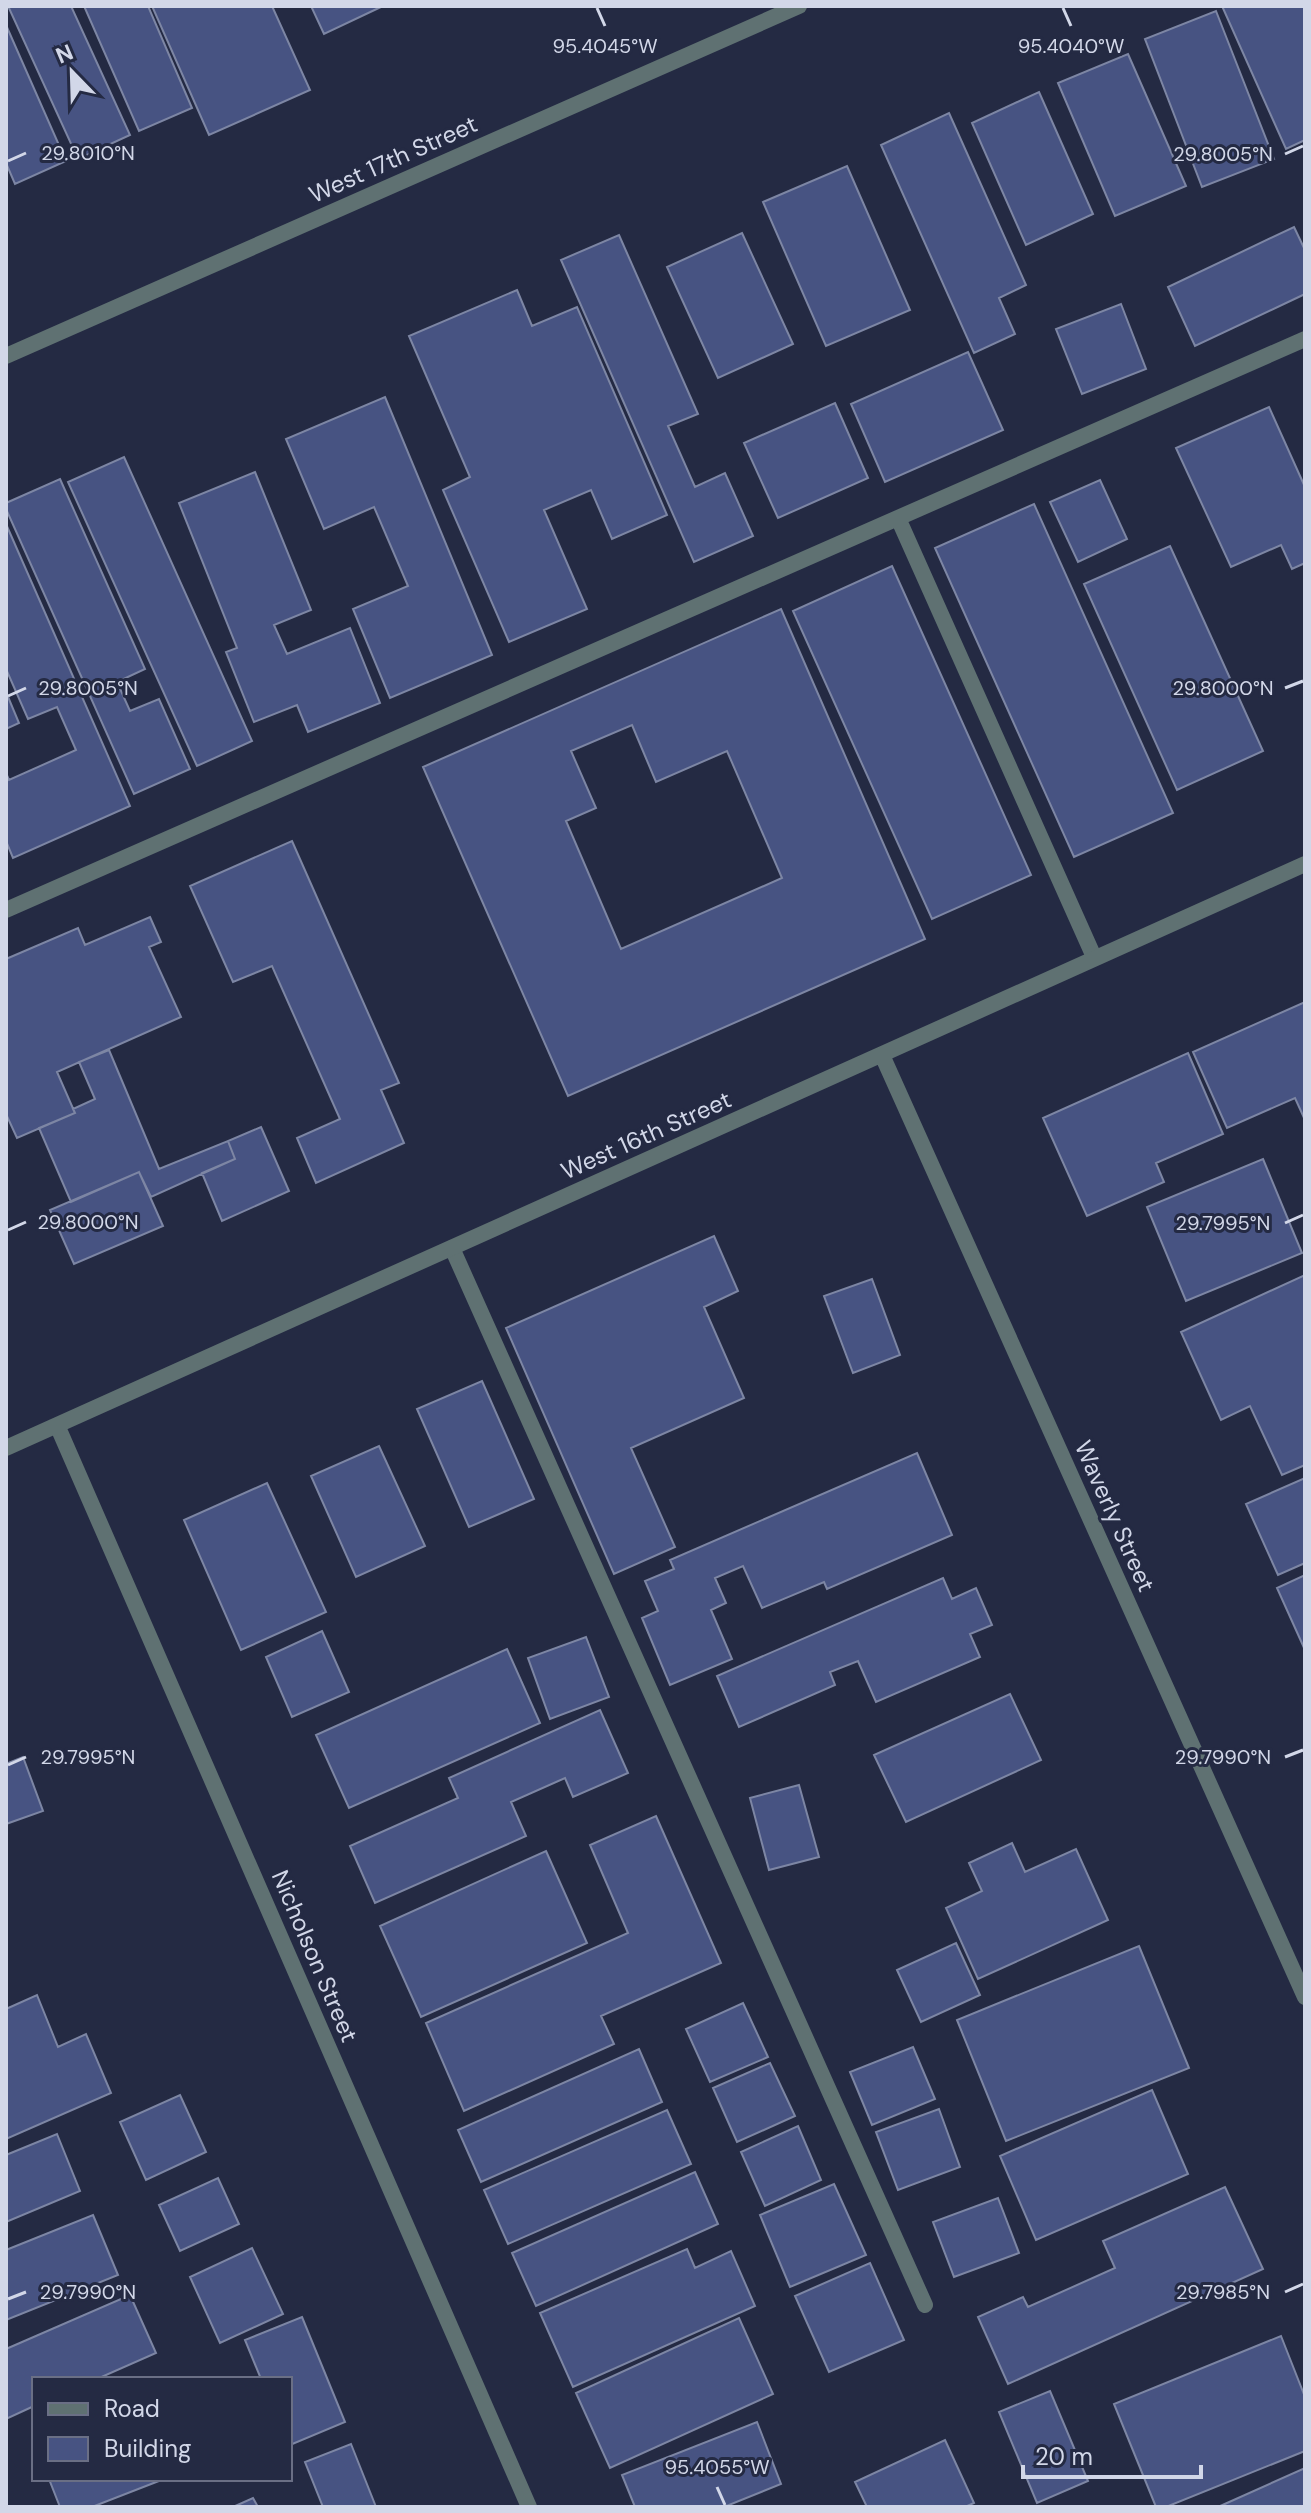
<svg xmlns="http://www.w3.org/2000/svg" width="1311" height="2513" viewBox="0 0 1311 2513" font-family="'DM Sans',sans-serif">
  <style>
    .building { fill: #475382; stroke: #7d86a4; stroke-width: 2; fill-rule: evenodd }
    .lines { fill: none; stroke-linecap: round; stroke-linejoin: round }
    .lane { stroke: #5f7172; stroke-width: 16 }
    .street { stroke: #5f7172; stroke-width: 16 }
    .ticks { fill: none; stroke: #d2d7e8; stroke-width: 3 }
    .labels { text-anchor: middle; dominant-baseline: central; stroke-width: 6; stroke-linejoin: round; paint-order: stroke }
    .street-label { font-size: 24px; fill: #d2d7e8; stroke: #242a43 }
    .ticks-label { font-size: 20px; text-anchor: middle; fill: #d2d7e8; stroke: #242a43; stroke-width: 6; stroke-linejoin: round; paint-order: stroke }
  </style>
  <rect width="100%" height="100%" fill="#242a43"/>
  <path class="building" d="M8 6H71L130 135 78 159Z
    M84 6H148L192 108 139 131Z
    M152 6H272L310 90 209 135Z
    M311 6H383L324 34Z
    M1222 6H1305V140L1286 149Z
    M1216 11 1274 159 1202 187 1145 39Z
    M6 25 66 161 15 184 6 163Z
    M1128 54 1186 186 1115 216 1058 83Z
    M1039 92 1093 214 1026 245 972 123Z
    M949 113 1026 285 999 298 1015 334 974 353 881 145Z
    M847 166 910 310 826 346 763 202Z
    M1294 227 1305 250V294L1195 346 1168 287Z
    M742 233 793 344 718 378 667 267Z
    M619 235 698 414 668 426 695 487 725 473 753 536 694 562 561 260Z
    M517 290 532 326 577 307 667 515 612 539 591 490 544 510 587 609 509 642 443 490 470 477 409 336Z
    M1121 304 1146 369 1082 394 1056 329Z
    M968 352 1003 430 885 482 851 404Z
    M385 397 492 655 390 698 353 609 408 586 374 507 324 529 286 439Z
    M835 403 868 478 778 518 744 443Z
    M1269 407 1305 487V563L1292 569 1281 545 1231 567 1176 448Z
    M124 457 252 741 197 766 68 482Z
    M255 472 311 610 274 625 287 654 350 628 380 703 308 732 297 705 254 722 226 652 237 648 179 503Z
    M60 479 145 669 117 682 130 711 159 699 190 769 134 794 6 509V503Z
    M1100 480 1127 539 1078 562 1050 502Z
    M1034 504 1173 813 1074 857 935 548Z
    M6 524 130 806 13 858 6 841V773L9 780 76 750 57 707 28 719 6 669Z
    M1170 546 1263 751 1177 790 1084 584Z
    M892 566 1031 875 932 919 793 611Z
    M781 609 925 939 568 1096 423 767ZM632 725 656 782 727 751 782 878 621 949 566 821 596 808 571 751Z
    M6 692 19 723 6 729Z
    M292 841 399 1083 381 1090 404 1143 316 1183 297 1138 340 1119 272 966 233 982 190 886Z
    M150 917 161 942 149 947 181 1017 57 1072 75 1113 17 1138 6 1114V959L78 928 85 945Z
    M1305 1002V1120L1295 1098 1227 1128 1193 1052Z
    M109 1050 159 1169 228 1141 235 1159 151 1197 139 1172 71 1202 39 1128 75 1113 73 1109 95 1099 79 1062Z
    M1188 1053 1223 1134 1156 1163 1164 1182 1087 1216 1043 1118Z
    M261 1127 289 1191 222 1221 202 1173 235 1159 228 1141Z
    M1263 1159 1302 1253 1186 1301 1147 1207Z
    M139 1172 163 1226 74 1264 50 1210Z
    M714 1236 738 1291 704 1307 744 1398 631 1448 675 1547 614 1574 506 1328Z
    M1305 1275V1465L1282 1475 1250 1406 1221 1420 1181 1332Z
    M872 1279 900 1355 853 1373 824 1296Z
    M482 1381 534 1499 469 1527 417 1409Z
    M379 1446 425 1546 356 1577 311 1476Z
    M917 1453 952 1535 827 1589 824 1582 762 1608 743 1566 715 1578 726 1603 711 1610 732 1659 670 1685 642 1618 658 1611 645 1581 674 1569 670 1560Z
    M1305 1478V1563L1278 1575 1246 1504Z
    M267 1483 326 1612 241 1650 184 1520Z
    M1305 1575V1650L1277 1588Z
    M943 1578 952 1599 976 1588 992 1625 970 1634 980 1657 876 1702 858 1661 830 1672 835 1685 739 1727 717 1676Z
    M322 1631 349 1692 292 1717 266 1657Z
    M586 1637 609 1697 550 1719 528 1658Z
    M507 1649 540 1723 349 1808 316 1735Z
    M1010 1694 1041 1760 906 1822 874 1755Z
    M600 1710 628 1773 573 1797 565 1778 511 1802 526 1836 375 1903 350 1846 458 1798 449 1778Z
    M23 1757 43 1811 6 1824V1764Z
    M799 1785 819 1857 769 1870 750 1798Z
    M656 1816 721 1963 601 2016 614 2044 464 2111 426 2023 628 1933 590 1845Z
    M1012 1843 1025 1872 1076 1849 1108 1920 978 1979 946 1908 982 1891 969 1863Z
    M546 1851 587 1943 421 2017 380 1926Z
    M956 1943 980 1995 921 2022 897 1970Z
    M1139 1946 1189 2068 1006 2141 957 2020Z
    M37 1995 58 2047 86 2034 111 2093 6 2139V2009Z
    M743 2003 768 2057 710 2082 686 2029Z
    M913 2047 935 2099 872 2125 850 2072Z
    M639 2049 662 2102 481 2182 458 2130Z
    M770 2063 795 2116 737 2142 713 2088Z
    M1152 2090 1188 2174 1036 2240 1000 2156Z
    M180 2095 206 2152 146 2180 120 2122Z
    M939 2109 960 2167 898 2190 876 2132Z
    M667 2110 691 2164 508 2244 484 2190Z
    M798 2126 821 2180 765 2206 741 2152Z
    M57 2134 80 2191 6 2222V2155Z
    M695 2172 718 2224 536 2306 512 2253Z
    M218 2178 239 2224 180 2251 159 2205Z
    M834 2184 866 2255 790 2287 760 2215Z
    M1225 2187 1263 2269 1008 2384 978 2317 1023 2297 1028 2307 1115 2268 1103 2241Z
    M998 2198 1019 2253 954 2277 933 2222Z
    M93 2215 118 2275 6 2320V2250Z
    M252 2248 283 2314 220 2343 190 2277Z
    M687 2249 695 2268 731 2251 755 2306 573 2387 540 2313Z
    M870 2263 904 2340 829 2372 795 2296Z
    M130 2295 156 2353 97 2379H34V2406L6 2419V2349Z
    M302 2317 345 2422 290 2445V2379H261L245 2340Z
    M739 2318 773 2394 610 2468 576 2393Z
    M1281 2336 1305 2397V2451L1166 2507H1156L1114 2404Z
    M1050 2391 1088 2481 1037 2503 999 2412Z
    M757 2422 781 2484 724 2507H635L622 2475Z
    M945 2440 974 2503 965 2507H867L855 2482Z
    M351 2444 376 2507H323L305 2462Z
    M1305 2468V2507H1218Z
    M49 2479H164L92 2507H60Z
    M253 2498 258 2507H233Z"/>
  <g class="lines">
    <path class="lane" d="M898 518 1094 957
      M6 910 1305 339
      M452 1248 925 2305"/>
    <path class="street" d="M6 356 799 6
      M882 1055 1305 1997
      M57 1425 529 2507
      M6 1448 1305 864"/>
  </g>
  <path class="ticks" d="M597 8 605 26M1063 8 1071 26M1285 154 1303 146M8 161 26 153M1285 688 1303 681M8 696 26 688M1285 1223 1303 1215M8 1230 26 1222M1285 1757 1303 1750M8 1765 26 1757M1285 2292 1303 2284M8 2299 26 2292M717 2487 725 2505"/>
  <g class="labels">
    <g class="street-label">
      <text transform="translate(393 159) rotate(-24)">West 17th Street</text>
      <text transform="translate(646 1135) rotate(-24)">West 16th Street</text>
      <text transform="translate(1115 1516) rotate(66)">Waverly Street</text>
      <text transform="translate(315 1956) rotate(67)">Nicholson Street</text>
    </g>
  </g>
  <g class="ticks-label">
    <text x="605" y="53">95.4045°W</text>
    <text x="1071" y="53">95.4040°W</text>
    <text x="88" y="160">29.8010°N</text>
    <text x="1223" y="161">29.8005°N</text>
    <text x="88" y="695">29.8005°N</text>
    <text x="1223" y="695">29.8000°N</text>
    <text x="88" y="1229">29.8000°N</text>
    <text x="1223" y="1230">29.7995°N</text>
    <text x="88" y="1764">29.7995°N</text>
    <text x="1223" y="1764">29.7990°N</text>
    <text x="88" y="2299">29.7990°N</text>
    <text x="1223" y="2299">29.7985°N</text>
    <text x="717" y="2474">95.4055°W</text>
  </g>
  <rect width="1311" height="2513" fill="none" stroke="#d2d7e8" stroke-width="16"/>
  <rect x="32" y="2377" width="260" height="104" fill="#242a43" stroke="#6a6f85" stroke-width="2"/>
  <rect x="48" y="2403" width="40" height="12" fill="#5f7172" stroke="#6a6f85" stroke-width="2"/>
  <text x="104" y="2417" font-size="24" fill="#d2d7e8">Road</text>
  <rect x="48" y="2437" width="40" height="24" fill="#475382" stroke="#6a6f85" stroke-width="2"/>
  <text x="104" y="2457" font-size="24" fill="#d2d7e8">Building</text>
  <g transform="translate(72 72) rotate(337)" stroke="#242a43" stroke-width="6" paint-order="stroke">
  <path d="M0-6L14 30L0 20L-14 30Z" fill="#d2d7e8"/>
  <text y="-12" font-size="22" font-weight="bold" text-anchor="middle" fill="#d2d7e8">N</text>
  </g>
  <path d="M1023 2465v12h178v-12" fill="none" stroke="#d2d7e8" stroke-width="4"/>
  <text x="1035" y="2465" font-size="24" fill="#d2d7e8" stroke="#242a43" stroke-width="6" paint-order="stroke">20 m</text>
</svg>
